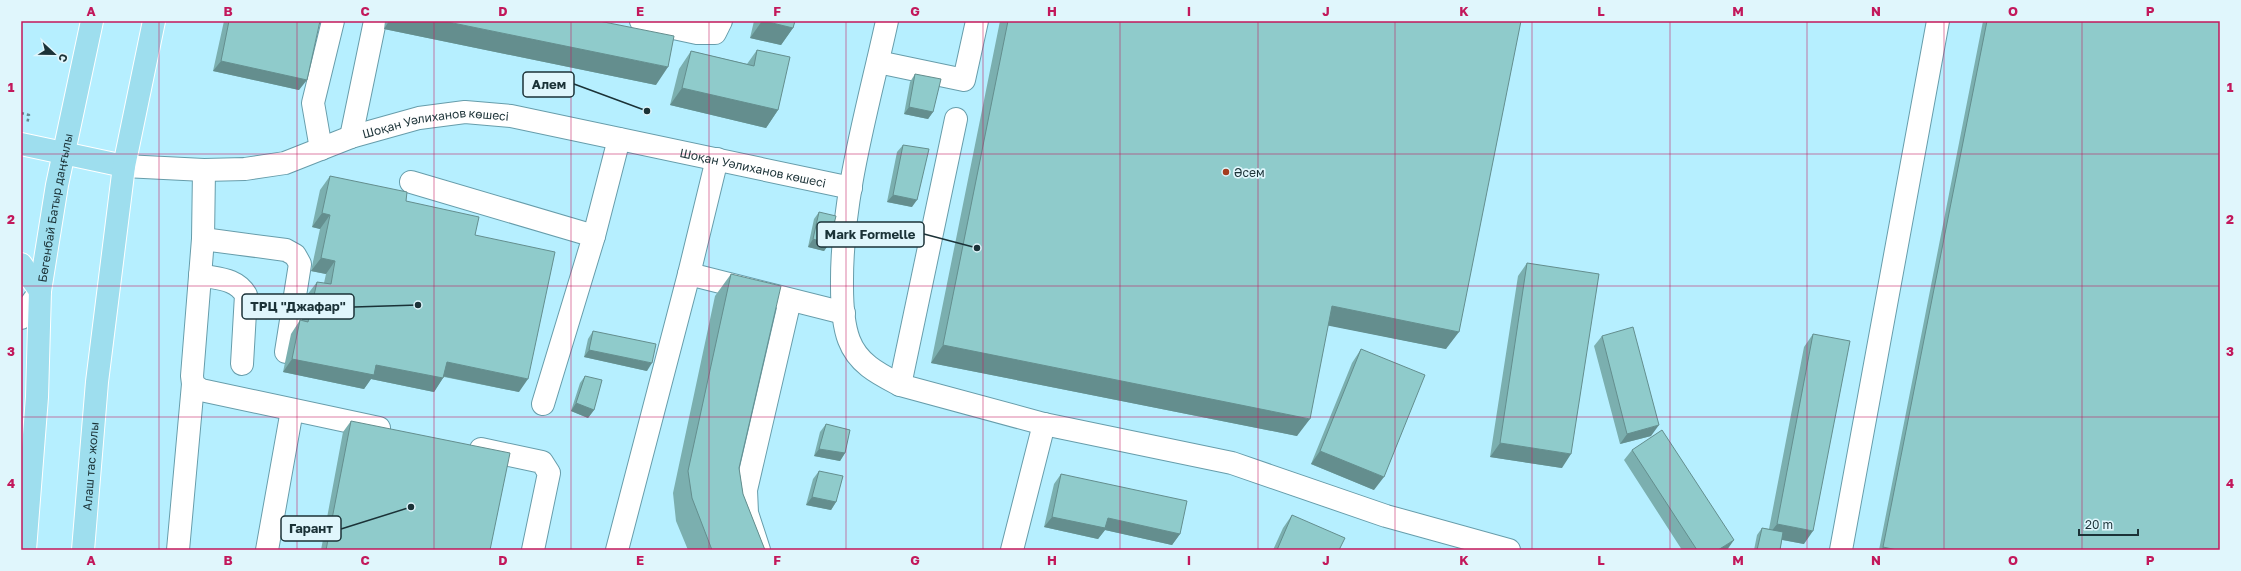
<svg xmlns="http://www.w3.org/2000/svg" width="2241" height="571" viewBox="0 0 2241 571" font-family="'Golos Text',sans-serif">
  <style>
    .lines { fill: none; stroke-linecap: round; stroke-linejoin: round }
    .minor-casing { stroke: #679dab; stroke-width: 24 }
    .major-casing { stroke: #fff; stroke-width: 24 }
    .path { stroke: #628993; stroke-width: 2.5; stroke-dasharray: 3 3; stroke-linecap: butt }
    .minor { stroke: #fff; stroke-width: 22 }
    .major { stroke: #9edeee; stroke-width: 22 }
    .wall { fill: #7bafaf }
    .shaded-wall { fill: #648e8e }
    .building { fill: #8fcbcb; stroke: #648e8e }
    .grid { fill: none; stroke: #c2185b; stroke-width: 1; stroke-opacity: 0.55 }
    .poi-dot { fill: #a43c1e; stroke: #e0f6fc; stroke-width: 1.5 }
    .labels { text-anchor: middle; dominant-baseline: central; stroke-width: 3.5; stroke-linejoin: round; paint-order: stroke }
    .street-label { font-size: 12px; fill: #1b3237; stroke: #e0f6fc }
    .poi-label { font-size: 12px; fill: #1b3237; stroke: #e0f6fc; text-anchor: start }
    .leader { fill: none; stroke: #1b3237; stroke-width: 1.5 }
    .callout-dot { fill: #1b3237; stroke: #e0f6fc; stroke-width: 1.5 }
    .callout { fill: #e0f6fc; stroke: #1b3237; stroke-width: 1.5 }
    .callout-label { font-size: 13px; text-anchor: middle; font-weight: bold; fill: #1b3237 }
    .neatline { fill: none; stroke: #c2185b; stroke-width: 1.5 }
    .grid-label { font-size: 13px; text-anchor: middle; font-weight: bold; fill: #c2185b }
  </style>
  <rect width="100%" height="100%" fill="#b6efff"/>
  <g class="lines">
    <defs>
      <g id="minor">
        <path d="M641 21 697 33H715L721 21"/>
        <path d="M887 21C868 108 841 197 842 286 842 303 843 324 849 340 858 364 879 374 900 385L1044 424 1232 463 1386 516 1509 550"/>
        <path d="M878 62 964 80 977 21"/>
        <path d="M351 137 375 21"/>
        <path d="M321 149 313 103 333 21"/>
        <path id="s1" d="M124 166 204 170 245 169 285 163 351 137 419 118 465 112 511 116 851 188"/>
        <path d="M204 170 203 239 192 376 193 384 201 390 379 428"/>
        <path d="M411 182 594 236"/>
        <path d="M203 239 286 250 295 255 300 264 286 352"/>
        <path d="M689 274 844 313"/>
        <path d="M200 275C218 279 236 278 246 295L242 364"/>
        <path d="M21 318 40 291"/>
        <path d="M900 385 956 119"/>
        <path d="M543 404 594 236 619 139"/>
        <path d="M481 449 542 462 549 473 533 550"/>
        <path d="M178 550 193 384"/>
        <path d="M267 550 292 410"/>
        <path d="M617 550 689 274 717 159"/>
        <path d="M759 550 747 513 746 490 790 300"/>
        <path d="M1012 550 1044 424"/>
        <path d="M1841 550 1938 21"/>
      </g>
      <g id="major">
        <path d="M21 144 124 166"/>
        <path d="M21 264 40 291"/>
        <path id="s2" d="M25 550 37 397 40 291 57 185 92 21"/>
        <path id="s3" d="M83 550 97 382 124 166 154 21"/>
      </g>
    </defs>
    <use href="#minor" class="minor-casing"/>
    <use href="#major" class="major-casing"/>
    <path class="path" d="M21 113 29 115 27 124"/>
    <use href="#minor" class="minor"/>
    <use href="#major" class="major"/>
  </g>
  <path class="wall" d="M224 21H320L299 90 213 71Z
    M385 21H599L656 85 384 29Z
    M754 21H795L793 28 781 45 750 38Z
    M1000 21H1521L1446 349 1328 325 1297 436 931 363Z
    M1983 21H2220V550H1879Z
    M757 50 778 110 766 128 670 105 679 69 691 51 747 64Z
    M915 74 933 112 928 119 904 114 910 82Z
    M903 145 912 207 887 202 897 152Z
    M330 176 406 201 475 235 519 392 444 377 443 378 434 392 371 379 364 389 283 372 291 334 300 320 302 321 307 295 317 282 324 283 326 274 311 271 320 229 312 227 320 190Z
    M819 212 829 244 824 251 808 247 814 219Z
    M1527 263 1562 468 1490 457 1518 276Z
    M731 274 739 468 743 494 765 550H688L676 521 673 493 715 296Z
    M593 331 647 371 584 357 588 339Z
    M1813 334 1804 544 1782 540 1780 550H1754L1757 535 1762 528 1769 529 1804 347Z
    M1602 336 1651 436 1620 444 1594 346Z
    M1361 349 1374 490 1311 464 1352 363Z
    M585 376 594 410 588 418 571 411 580 383Z
    M351 421 490 550H321L343 432Z
    M826 424 845 453 840 461 814 456 820 432Z
    M1632 450 1727 550H1682L1624 460Z
    M819 471 836 502 831 510 806 505 813 479Z
    M1061 474 1180 534 1172 545 1105 530 1098 539 1044 527 1054 484Z
    M1292 515 1339 550H1273L1283 528Z"/>
  <path class="shaded-wall" d="M389 21H443L668 67 656 85 384 29Z
    M762 21H764L793 28 781 45 750 38Z
    M221 61 307 80 299 90 213 71Z
    M682 88 778 110 766 128 670 105Z
    M909 107 933 112 928 119 904 114Z
    M893 195 917 200 912 207 887 202Z
    M322 213 330 215 320 229 312 227Z
    M813 239 829 244 824 251 808 247Z
    M321 258 335 261 326 274 311 271Z
    M1332 306 1459 332 1446 349 1320 324Z
    M943 345 1310 419 1297 436 931 363Z
    M589 350 652 363 647 371 584 357Z
    M292 359 376 365 443 378 434 392 371 379 364 389 283 372Z
    M447 362 528 379 519 392 437 375Z
    M576 403 594 410 588 418 571 411Z
    M1659 425 1651 436 1620 444 1627 434Z
    M1500 443 1571 454 1562 468 1490 457Z
    M819 449 845 453 840 461 814 456Z
    M1320 451 1384 477 1374 490 1311 464Z
    M812 497 836 502 831 510 806 505Z
    M1052 517 1108 518 1180 534 1172 545 1105 530 1098 539 1044 527Z
    M1777 524 1813 531 1804 544 1767 537Z
    M1734 540 1727 550H1718Z
    M1883 547 1897 550H1881Z"/>
  <path class="building" d="M229 21H320L307 80 221 61Z
    M443 21H599L674 36 668 67Z
    M764 21H795L793 28Z
    M1008 21H1521L1459 332 1332 306 1310 419 943 345Z
    M1987 21H2220V550H1897L1883 547Z
    M757 50 790 57 778 110 682 88 691 51 754 66Z
    M915 74 941 79 933 112 909 107Z
    M903 145 929 149 917 200 893 195Z
    M330 176 407 192 406 201 479 217 475 235 555 252 528 379 447 362 443 378 376 365 374 375 292 359 300 320 308 322 317 282 331 284 335 261 321 258 330 215 322 213Z
    M819 212 836 216 829 244 813 239Z
    M1527 263 1599 274 1571 454 1500 443Z
    M731 274 781 286 739 468 743 494 765 550H712L692 498 688 471Z
    M1633 327 1659 425 1627 434 1602 336Z
    M593 331 656 344 652 363 589 350Z
    M1813 334 1850 341 1813 531 1777 524Z
    M1361 349 1425 375 1384 477 1320 451Z
    M585 376 602 380 594 410 576 403Z
    M351 421 510 453 490 550H326Z
    M826 424 850 430 845 453 819 449Z
    M1662 430 1734 540 1718 550H1697L1632 450Z
    M819 471 843 476 836 502 812 497Z
    M1061 474 1187 501 1180 534 1108 518 1105 528 1052 517Z
    M1292 515 1345 538 1339 550H1277Z
    M1762 528 1783 532 1780 550H1757Z"/>
  <path class="grid" d="M159 21V550M297 21V550M434 21V550M571 21V550M709 21V550M846 21V550M983 21V550M1120 21V550M1258 21V550M1395 21V550M1532 21V550M1670 21V550M1807 21V550M1944 21V550M2082 21V550M21 154H2220M21 286H2220M21 417H2220"/>
  <circle class="poi-dot" cx="1226" cy="172" r="4"/>
  <g class="labels">
    <g class="street-label">
      <text stroke="none"><textPath href="#s1" startOffset="319">Шоқан Уәлиханов көшесі</textPath></text>
      <text stroke="none"><textPath href="#s1" startOffset="643">Шоқан Уәлиханов көшесі</textPath></text>
      <text stroke="none"><textPath href="#s2" startOffset="344">Бөгенбай Батыр даңғылы</textPath></text>
      <text stroke="none"><textPath href="#s3" startOffset="84">Алаш тас жолы</textPath></text>
    </g>
    <g class="poi-label">
      <text x="1234" y="172">Әсем</text>
    </g>
  </g>
  <path class="leader" d="M647 111L574 84M977 248L924 234M418 305L354 307M411 507L341 529"/>
  <g class="callout-dot">
    <circle cx="647" cy="111" r="4"/>
    <circle cx="977" cy="248" r="4"/>
    <circle cx="418" cy="305" r="4"/>
    <circle cx="411" cy="507" r="4"/>
  </g>
  <g class="callout">
    <rect x="523" y="72" width="51" height="25" rx="4"/>
    <rect x="817" y="222" width="107" height="25" rx="4"/>
    <rect x="242" y="294" width="112" height="25" rx="4"/>
    <rect x="281" y="516" width="60" height="25" rx="4"/>
  </g>
  <g class="callout-label">
    <text x="549" y="89">Алем</text>
    <text x="870" y="239">Mark Formelle</text>
    <text x="298" y="311">ТРЦ "Джафар"</text>
    <text x="311" y="533">Гарант</text>
  </g>
  <rect width="2241" height="571" fill="none" stroke="#e0f6fc" stroke-width="44"/>
  <g transform="translate(54 54) rotate(112)" stroke="#e0f6fc" stroke-width="3" paint-order="stroke">
  <path d="M0-3L7 15L0 10L-7 15Z" fill="#1b3237"/>
  <text y="-6" font-size="11" font-weight="bold" text-anchor="middle" fill="#1b3237">С</text>
  </g>
  <path d="M2079 529v6h59v-6" fill="none" stroke="#1b3237" stroke-width="2"/>
  <text x="2085" y="529" font-size="12" fill="#1b3237" stroke="#e0f6fc" stroke-width="3" paint-order="stroke">20 m</text>
  <rect x="22" y="22" width="2197" height="527" class="neatline"/>
  <g class="grid-label">
    <text x="91" y="16">A</text>
    <text x="228" y="16">B</text>
    <text x="365" y="16">C</text>
    <text x="503" y="16">D</text>
    <text x="640" y="16">E</text>
    <text x="777" y="16">F</text>
    <text x="915" y="16">G</text>
    <text x="1052" y="16">H</text>
    <text x="1189" y="16">I</text>
    <text x="1326" y="16">J</text>
    <text x="1464" y="16">K</text>
    <text x="1601" y="16">L</text>
    <text x="1738" y="16">M</text>
    <text x="1876" y="16">N</text>
    <text x="2013" y="16">O</text>
    <text x="2150" y="16">P</text>
    <text x="11" y="92">1</text>
    <text x="2230" y="92">1</text>
    <text x="11" y="224">2</text>
    <text x="2230" y="224">2</text>
    <text x="11" y="356">3</text>
    <text x="2230" y="356">3</text>
    <text x="11" y="488">4</text>
    <text x="2230" y="488">4</text>
    <text x="91" y="565">A</text>
    <text x="228" y="565">B</text>
    <text x="365" y="565">C</text>
    <text x="503" y="565">D</text>
    <text x="640" y="565">E</text>
    <text x="777" y="565">F</text>
    <text x="915" y="565">G</text>
    <text x="1052" y="565">H</text>
    <text x="1189" y="565">I</text>
    <text x="1326" y="565">J</text>
    <text x="1464" y="565">K</text>
    <text x="1601" y="565">L</text>
    <text x="1738" y="565">M</text>
    <text x="1876" y="565">N</text>
    <text x="2013" y="565">O</text>
    <text x="2150" y="565">P</text>
  </g>
</svg>
